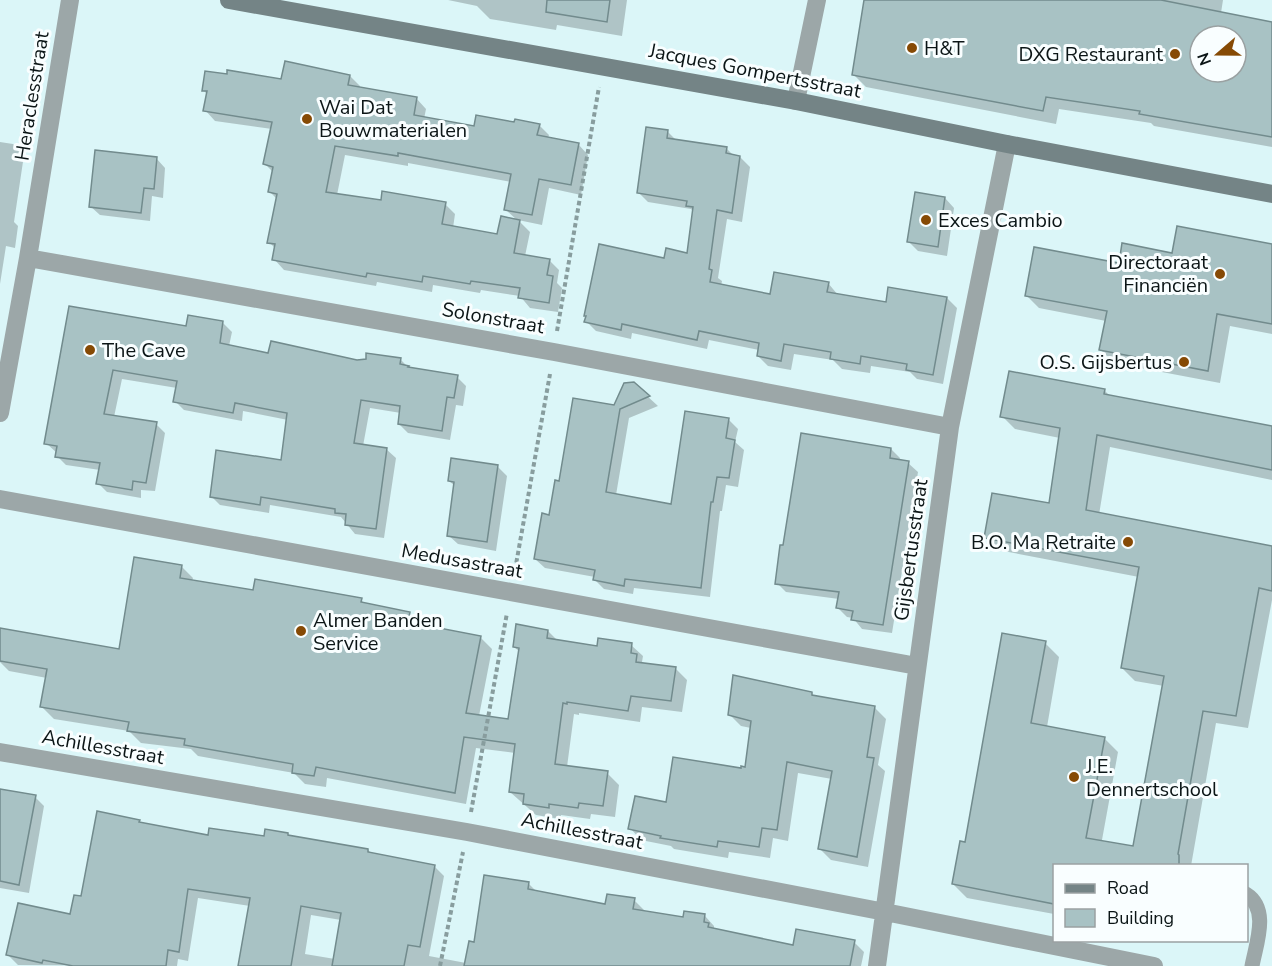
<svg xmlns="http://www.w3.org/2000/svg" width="1272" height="966" viewBox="0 0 1272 966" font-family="'Nunito Sans',sans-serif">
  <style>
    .shadow { fill: #0003; fill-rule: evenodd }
    .building { fill: #a8c2c4; stroke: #728b8d; stroke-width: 1.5; fill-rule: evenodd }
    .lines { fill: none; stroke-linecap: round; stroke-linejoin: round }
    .path { stroke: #889d9e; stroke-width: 4; stroke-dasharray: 4.5 3; stroke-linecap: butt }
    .lane { stroke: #9ca7a8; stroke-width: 15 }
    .street { stroke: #9ca7a8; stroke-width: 18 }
    .secondary { stroke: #748486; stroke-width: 18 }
    .poi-dot { fill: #864a05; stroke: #f9feff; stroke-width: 2 }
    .labels { text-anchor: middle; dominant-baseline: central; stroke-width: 6; stroke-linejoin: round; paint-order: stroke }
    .poi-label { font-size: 20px; fill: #0b1516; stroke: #f9feff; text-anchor: start }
    .street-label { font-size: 20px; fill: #0b1516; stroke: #f9feff }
  </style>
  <rect width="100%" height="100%" fill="#dbf6f8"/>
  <path class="shadow" d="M448 0H627L622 36 557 25 556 30 490 19 477 6Z
    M866 0H1223L1221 13 1272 23V147L1154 126 1151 123 1059 109 1056 124 866 87 853 74ZM1200 36H1236V72H1200Z
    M350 76 360 86 359 89 416 98 426 109 424 119 476 127 515 123 539 125 549 135 548 138 578 144 588 155 581 195 549 188 542 225 518 220 530 232 525 256 549 260 559 270 557 283 562 288 558 312 530 308 520 296 481 290 480 293 433 285 432 292 377 282 376 286 284 270 274 259 276 249 269 242 277 199 270 192 274 173 265 164 272 129 215 121 205 110 208 95 203 90 282 81ZM345 155 408 166V163L511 182 506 210 518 221 499 235 453 228 455 214 445 204 382 202 337 195Z
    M668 132 677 141 726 148 734 156 740 157 750 167 742 222 727 219 718 278 722 281 721 286 772 296 828 283 838 295 887 303 947 298 957 308 943 384 917 379 910 372 871 366 870 373 842 369 833 360 794 354 791 370 768 366 758 356 759 350 709 340 707 349 632 333 631 339 596 331 586 321 665 260 688 255 694 212 691 209 648 202 638 192Z
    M0 142 13 144 24 155 14 222 18 226 15 248 6 246 0 284Z
    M156 158 165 168 163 198 152 196 150 221 100 215 90 206Z
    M945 198 954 208 947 256 918 251 909 242Z
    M1272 245V334L1230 326 1220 383 1114 363 1101 350 1106 321 1039 308 1026 295 1120 264 1173 255Z
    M70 307 187 328 223 323 232 332 229 346 270 355 357 361 400 359 410 369 457 377 466 386 463 406 456 405 450 440 408 433 399 424 401 413 370 408 363 446 386 449 396 458 384 538 355 534 341 517 270 505 269 513 220 505 211 496 282 461 288 420 243 411 242 421 184 410 175 401 177 388 122 379 114 417 156 424 165 433 155 491 141 490V498L107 492 98 483 100 470 66 465 57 456V453L46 443Z
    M634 384 658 406 629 418 616 495 672 506 728 419 738 429 735 442 744 450 738 487 726 485 722 511H720L710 597 634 588 633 594 604 589 594 579 595 577 545 568 535 559 560 482Z
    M1104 390 1111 397 1272 427V480L1110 447 1099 515 1272 547V600L1248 728 1216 723 1191 866H1130L1164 686 1135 681 1122 668 1139 577 998 550 986 538 1051 505 1060 438 1015 429 1002 416Z
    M891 449 900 458 899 461 908 463 918 472 892 633 862 629 853 618 847 617 838 608 839 599 786 592 777 583Z
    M497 466 507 476 496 551 458 544 448 535 455 486 449 481Z
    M181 566 193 578 192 581 254 592 361 600 366 605 409 614 421 626 480 637 492 649 479 716 509 721 520 652 514 647 548 631 558 641 598 647 631 645 643 656 642 662 645 664 675 668 687 680 682 712 642 707 640 722 579 713V715L574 714 567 767 607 773 619 785 615 817 591 814 590 819 561 815 560 819 536 815 510 792 515 753 476 748 466 804 327 778 326 787 305 784 294 773 198 756 191 749 141 743 129 731 54 719 42 707 47 678 9 671 0 662V643L120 651Z
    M1045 643 1059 657 1047 727 1104 738 1118 752 1098 862 1054 866V914L967 898 953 884 966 844Z
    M812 694 815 697 875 708 886 719 878 765 885 771 868 867 831 860 820 849 832 779 798 773 788 841 773 838 770 858 729 852 728 858 674 849 671 846 641 840 630 828 667 804 746 768 751 728 741 726 730 715Z
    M0 790 35 797 44 806 29 893 0 888Z
    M139 821 142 824 209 837 265 838 287 834 290 837 368 850 372 854 434 866 444 876 429 956 466 963 475 943 528 883 538 893 606 906 634 900 644 910 643 913 684 919 705 916 714 926V930L795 947 854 942 864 952 861 966H240L250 906 198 898 188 961 178 959 177 966 18 965 8 955 72 916 82 898ZM311 915 341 920 335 959 305 954Z"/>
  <path class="building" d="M547 0H610L607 22 546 12Z
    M864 0H1161L1272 22V137L1139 114 1140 111 1046 97 1043 111 852 75ZM1200 36H1236V72H1200Z
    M285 61 350 75 348 85 417 97 414 115 474 126 476 115 514 122 515 119 540 124 537 135 579 143 571 185 539 179 532 215 504 210 511 174 398 153V156L335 146 326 192 381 200 382 191 446 202 442 224 497 234 501 216 520 220 514 253 550 259 547 275 553 276 549 303 518 298 520 288 471 281 470 284 423 276 422 282 367 273 366 277 272 260 275 244 267 243 277 194 268 192 273 167 263 164 272 122 203 111 207 91H202L205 71 227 74V70L281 79Z
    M646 127 668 130 667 138 727 147 726 153 740 156 732 213 717 210 709 269 712 270 710 282 770 294 774 272 829 282 827 292 886 302 888 287 947 297 933 375 906 370 907 364 861 356 860 364 830 359 831 352 784 344 781 361 757 356 759 343 699 331 697 340 622 324 621 330 584 322 586 316H584L599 244 664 258 666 248 687 253 693 207 686 206 687 201 637 193Z
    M95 150 157 157 154 189 144 188 141 213 89 207Z
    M915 192 945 197 938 247 907 242Z
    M1177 226 1272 244V324L1217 314 1208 371 1099 350 1107 311 1025 296 1034 247 1119 263 1122 243 1172 253Z
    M69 306 186 326 188 315 223 321 220 343 268 353 271 341 357 360 366 359V353L401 358 400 364 409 366 408 367 458 375 454 398 447 397 442 431 398 424 400 406 361 400 354 443 387 448 376 529 345 525 346 514 335 513V509L261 497 260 505 210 497 216 450 281 460 287 413 235 403 233 413 173 402 177 381 113 370 104 414 157 422 146 483 133 481 132 490 96 484 100 463 55 457 57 446 44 444Z
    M1009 371 1105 389 1104 394 1272 426V470L1097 435 1086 510 1272 546V591L1259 588 1236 716 1203 711 1178 854 1179 855V866H1054V904L952 884 960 841 965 842 1002 633 1046 641 1031 723 1105 737 1086 838 1133 846 1164 676 1121 668 1139 567 984 538 992 493 1049 503 1060 428 1000 417Z
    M634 382 650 396 620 409 606 492 671 504 685 411 729 418 726 438 735 440 729 478 717 477 713 502H711L701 588 625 579 624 586 593 580 595 570 534 559 542 513 549 515 555 480 559 481 573 398 614 405 624 383Z
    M801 433 891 448 890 458 909 461 883 625 851 620 853 611 836 608 839 592 775 584 780 545H783Z
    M451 458 498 465 487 542 447 536 454 482 448 481Z
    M134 557 182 565 180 578 253 590 255 579 362 598 361 602 410 612 408 622 481 636 466 713 508 719 519 648 513 647 516 624 548 630 547 638 597 646 598 638 632 643 631 653 637 654 636 662 676 667 671 701 631 696 628 711 567 702V704L563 703 555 764 608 771 603 806 579 803 578 808 549 804V808L523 804 524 794 509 792 515 744 464 737 455 793 316 767 314 776 292 773 293 764 184 745 185 739 127 731 129 722 40 707 47 669 0 661V628L119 649Z
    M733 675 812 692V695L875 706 867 757 874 758 857 857 818 849 832 771 787 762 777 830 762 828 759 847 718 841 717 847 660 838 661 836 628 829 635 796 666 802 673 757 741 768V766L745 767 751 721 728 715Z
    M0 789 36 795 19 885 0 881Z
    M97 811 140 820 139 822 208 835 209 828 264 836 265 829 288 833V835L368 849V852L435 865 420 947 408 945 404 966H332L341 913 301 906 291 966H238L250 898 188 889 179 952 168 950 166 966H73L43 960 42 963 6 955 18 903 70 914 74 895 81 896Z
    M484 875 529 882 528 889 605 904 607 894 635 898 633 909 683 917 684 911 705 914 704 922 709 923 708 927 793 945 796 929 855 940 850 966H464L469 941 474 942Z"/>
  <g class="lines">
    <path class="path" d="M557 331 599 87
      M515 570 550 374
      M471 812 507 613
      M440 966 463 852"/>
    <path class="lane" d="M1246 894C1270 909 1256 944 1252 966"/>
    <path class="street" d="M796 101 817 0
      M28 258 554 352 950 427
      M0 413 28 258 70 0
      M0 499 917 666
      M0 752 467 832 885 912 1154 966
      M877 966 950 427 1007 144"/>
    <path class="secondary" d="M229 0 796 101 1007 144 1272 194"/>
  </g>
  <g class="poi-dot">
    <circle cx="912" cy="48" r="6"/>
    <circle cx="1175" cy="54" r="6"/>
    <circle cx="307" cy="119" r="6"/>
    <circle cx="926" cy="220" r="6"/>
    <circle cx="1220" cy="274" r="6"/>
    <circle cx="90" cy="350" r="6"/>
    <circle cx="1184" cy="362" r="6"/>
    <circle cx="1128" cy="542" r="6"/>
    <circle cx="301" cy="631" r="6"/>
    <circle cx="1074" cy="777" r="6"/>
  </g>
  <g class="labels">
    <g class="poi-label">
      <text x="924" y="48">H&amp;T</text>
      <text x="1163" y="54" text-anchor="end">DXG Restaurant</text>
      <text x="319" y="107">Wai Dat<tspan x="319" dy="23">Bouwmaterialen</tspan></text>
      <text x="938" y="220">Exces Cambio</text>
      <text x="1208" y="262" text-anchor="end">Directoraat<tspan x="1208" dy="23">Financiën</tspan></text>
      <text x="102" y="350">The Cave</text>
      <text x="1172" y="362" text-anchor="end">O.S. Gijsbertus</text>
      <text x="1116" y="542" text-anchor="end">B.O. Ma Retraite</text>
      <text x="313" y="620">Almer Banden<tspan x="313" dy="23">Service</tspan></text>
      <text x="1086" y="766">J.E.<tspan x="1086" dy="23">Dennertschool</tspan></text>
    </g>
    <g class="street-label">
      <text transform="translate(755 71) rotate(11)">Jacques Gompertsstraat</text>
      <text transform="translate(32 96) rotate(-81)">Heraclesstraat</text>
      <text transform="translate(493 318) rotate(10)">Solonstraat</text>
      <text transform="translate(911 550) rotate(-82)">Gijsbertusstraat</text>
      <text transform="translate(462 561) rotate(10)">Medusastraat</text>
      <text transform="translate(103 747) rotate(10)">Achillesstraat</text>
      <text transform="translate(582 831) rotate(11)">Achillesstraat</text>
    </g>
  </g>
  <rect x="1053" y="864" width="195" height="78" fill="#f9feff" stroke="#9aa1a2" stroke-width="1.5"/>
  <rect x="1065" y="884" width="30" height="9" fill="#748486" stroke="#9aa1a2" stroke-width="1.5"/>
  <text x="1107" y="894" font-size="18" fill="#0b1516">Road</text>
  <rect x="1065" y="909" width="30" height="18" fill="#a8c2c4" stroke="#9aa1a2" stroke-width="1.5"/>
  <text x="1107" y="924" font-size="18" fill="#0b1516">Building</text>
  <g transform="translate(1218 54) rotate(250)"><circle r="28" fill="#f9feff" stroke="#9aa1a2" stroke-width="1.5"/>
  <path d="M0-4.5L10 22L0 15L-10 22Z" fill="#864a05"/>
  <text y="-9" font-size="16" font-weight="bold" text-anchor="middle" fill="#0b1516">N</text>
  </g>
</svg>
